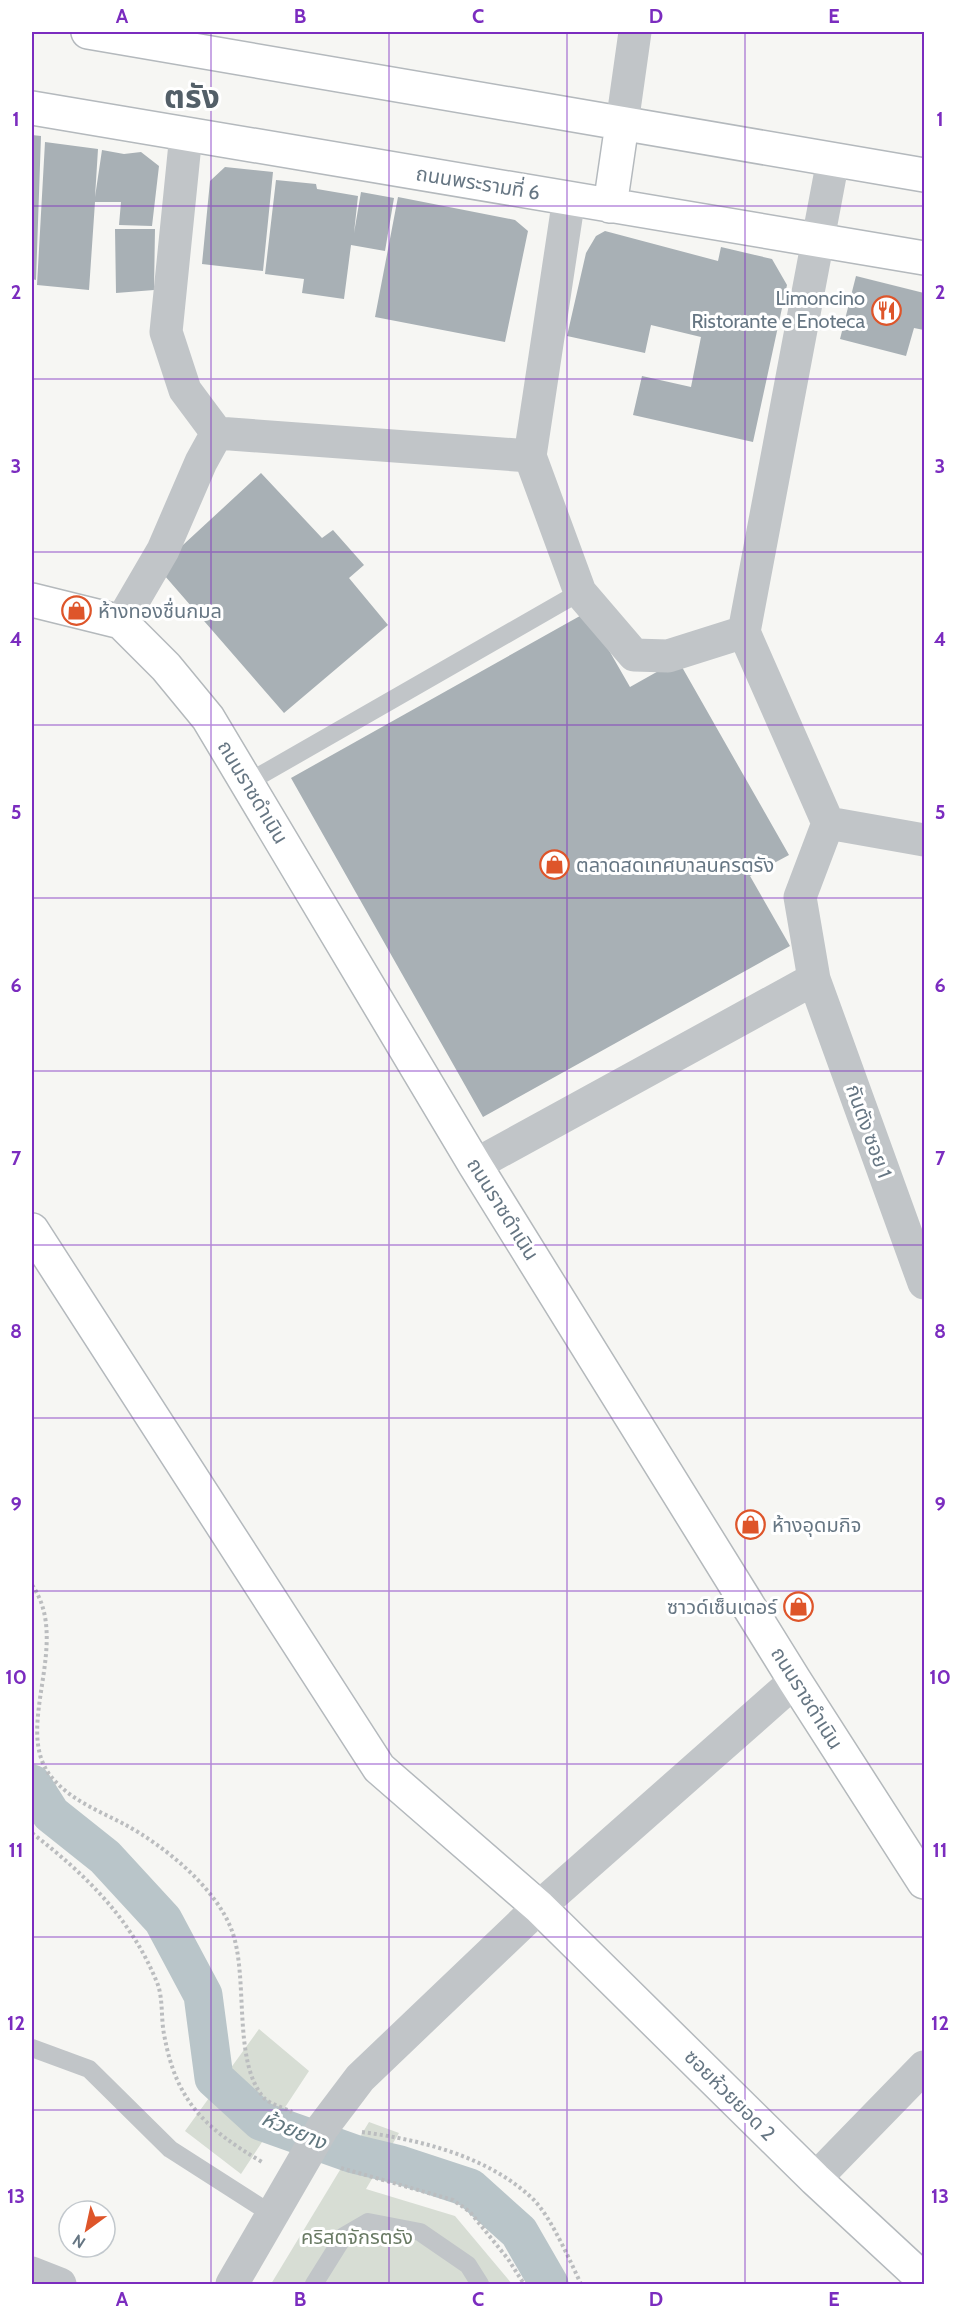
<svg xmlns="http://www.w3.org/2000/svg" width="956" height="2316" viewBox="0 0 956 2316" font-family="Cabin,'Noto Sans Thai',sans-serif">
  <style>
    .green { fill: #d7ddd4 }
    .lines { fill: none; stroke-linecap: round; stroke-linejoin: round }
    .canal { stroke: #b9c5c9; stroke-width: 39 }
    .building { fill: #a8b0b5 }
    .secondary-casing { stroke: #b4b9bd; stroke-width: 36 }
    .primary-casing { stroke: #b4b9bc; stroke-width: 36 }
    .path { stroke: #bbbdbf; stroke-width: 4; stroke-dasharray: 3 3; stroke-linecap: butt }
    .lane { stroke: #c1c5c8; stroke-width: 18 }
    .street { stroke: #c1c5c8; stroke-width: 33 }
    .secondary { stroke: #fff; stroke-width: 33 }
    .primary { stroke: #fff; stroke-width: 33 }
    .grid { fill: none; stroke: #7b2cbf; stroke-width: 1.5; stroke-opacity: 0.55 }
    .labels { text-anchor: middle; dominant-baseline: central; stroke-width: 6; stroke-linejoin: round; paint-order: stroke }
    .street-label { font-size: 20px; fill: #667683; stroke: #fff }
    .poi-label { font-size: 20px; fill: #667683; stroke: #fff; text-anchor: start }
    .park-label { font-size: 20px; fill: #697a64; stroke: #fff }
    .water-label { font-size: 21px; font-style: italic; fill: #61777f; stroke: #fff }
    .town-label { font-size: 32px; font-weight: bold; fill: #535f68; stroke: #fff }
    .neatline { fill: none; stroke: #7b2cbf; stroke-width: 2 }
    .grid-label { font-size: 20px; text-anchor: middle; font-weight: bold; fill: #7b2cbf }
  </style>
  <rect width="100%" height="100%" fill="#f6f6f3"/>
  <path class="green" d="M259 2029 309 2071 241 2174 185 2131Z
    M369 2122 399 2133 366 2189 455 2216 512 2284H271Z"/>
  <g class="lines">
    <path class="canal" d="M32 1784 51 1814 105 1857 163 1920 203 1995 214 2078 261 2121 354 2154 400 2165 470 2188 519 2232 549 2284"/>
  </g>
  <path class="building" d="M32 135 41 136 36 280 32 279Z
    M45 142 98 149 95 197 102 150 124 154 141 152 159 166 152 226 119 225 121 202H95L89 290 37 285Z
    M225 167 273 172 263 271 202 264 210 181Z
    M276 180 316 184 317 189 358 196 354 233 361 192 394 198 385 251 351 245 344 299 302 293 304 279 265 274Z
    M398 197 515 220 528 231 505 342 375 317Z
    M115 229H155L154 290 116 293Z
    M605 231 718 261 721 247 772 259 787 285 753 442 633 415 642 376 691 387 701 337 651 325 645 353 567 336 586 253 596 236Z
    M856 276 924 293V330L914 328 906 356 840 339Z
    M261 473 322 538 333 530 364 565 349 578 388 625 284 713 158 568Z
    M587 612 630 687 678 660 789 855 750 876 790 946 483 1117 291 778Z"/>
  <g class="lines">
    <defs>
      <path id="secondary" d="M88 32 924 175
        M32 108 924 258
        M610 206 622 124
        M32 1230 379 1768 539 1907 815 2179 924 2280"/>
      <path id="primary" d="M32 600 121 622 166 667 208 718 475 1165 795 1681 924 1882"/>
    </defs>
    <use href="#secondary" class="secondary-casing"/>
    <use href="#primary" class="primary-casing"/>
    <path class="path" d="M32 1585C72 1642 14 1725 49 1774 68 1799 97 1810 124 1824 163 1845 216 1887 232 1931 249 1977 232 2062 264 2098 270 2104 284 2108 292 2112
      M32 1833C86 1875 132 1919 158 1985 163 2000 161 2019 164 2034 176 2102 205 2128 262 2162
      M362 2132C422 2140 490 2157 534 2200 552 2219 570 2261 581 2284
      M341 2168 453 2200 470 2212 508 2259 524 2284"/>
    <path class="lane" d="M247 783 580 592
      M32 2048 89 2069 170 2149 273 2215
      M314 2284 344 2236 368 2222 420 2232 468 2265 480 2284"/>
    <path class="street" d="M622 124 635 32
      M833 160 744 632 828 823 800 897 814 979 924 1283
      M569 198 530 456 580 592 634 655 668 656 744 632
      M217 433 530 456
      M121 622 163 550 201 462 217 433 185 390 166 332 186 134
      M828 823 924 840
      M475 1165 814 979
      M815 2179 924 2067
      M32 2273 60 2284
      M232 2284 323 2127 360 2078 539 1907 795 1681"/>
    <use href="#secondary" class="secondary"/>
    <use href="#primary" class="primary"/>
  </g>
  <path class="grid" d="M211 32V2284M389 32V2284M567 32V2284M745 32V2284M32 206H924M32 379H924M32 552H924M32 725H924M32 898H924M32 1071H924M32 1245H924M32 1418H924M32 1591H924M32 1764H924M32 1937H924M32 2110H924"/>
  <defs>
    <symbol id="restaurant-ring" viewBox="-11 -11 22 22"><circle r="9.5" fill="#fff" stroke="#de552a" stroke-width="1.5"/><path d="M-5-6h1v4h1v-4h1v4h1v-4h1v5L-1.5 .5V6h-2V.5L-5-1ZM5-6V6H3V1.5H1.5Q1.5-4 5-6Z" fill="#de552a"/></symbol>
    <symbol id="shop-ring" viewBox="-11 -11 22 22"><circle r="9.5" fill="#fff" stroke="#de552a" stroke-width="1.5"/><path d="M-5-2.5h2.3a2.7 3.5 0 0 1 5.4 0H5L5.5 6h-11ZM-1.5-2.5h3a1.5 2.3 0 0 0-3 0Z" fill="#de552a"/></symbol>
  </defs>
  <g fill-rule="evenodd">
    <use href="#restaurant-ring" x="870" y="294" width="33" height="33"/>
    <use href="#shop-ring" x="60" y="594" width="33" height="33"/>
    <use href="#shop-ring" x="538" y="848" width="33" height="33"/>
    <use href="#shop-ring" x="734" y="1508" width="33" height="33"/>
    <use href="#shop-ring" x="782" y="1590" width="33" height="33"/>
  </g>
  <g class="labels">
    <g class="street-label">
      <text transform="translate(478 183) rotate(9)">ถนนพระรามที่ 6</text>
      <text transform="translate(253 792) rotate(59)">ถนนราชดำเนิน</text>
      <text transform="translate(869 1131) rotate(70)">กันตัง ซอย 1</text>
      <text transform="translate(503 1209) rotate(58)">ถนนราชดำเนิน</text>
      <text transform="translate(807 1698) rotate(58)">ถนนราชดำเนิน</text>
      <text transform="translate(730 2095) rotate(45)">ซอยห้วยยอด 2</text>
    </g>
    <g class="poi-label">
      <text x="865" y="298" text-anchor="end">Limoncino<tspan x="865" dy="23">Ristorante e Enoteca</tspan></text>
      <text x="98" y="611">ห้างทองชื่นกมล</text>
      <text x="576" y="865">ตลาดสดเทศบาลนครตรัง</text>
      <text x="772" y="1525">ห้างอุดมกิจ</text>
      <text x="777" y="1607" text-anchor="end">ซาวด์เซ็นเตอร์</text>
    </g>
    <g class="park-label">
      <text x="357" y="2237">คริสตจักรตรัง</text>
    </g>
    <g class="water-label">
      <text transform="translate(294 2130) rotate(23)">ห้วยยาง</text>
    </g>
    <g class="town-label">
      <text x="192" y="96">ตรัง</text>
    </g>
  </g>
  <rect width="956" height="2316" fill="none" stroke="#ffffff" stroke-width="66"/>
  <g transform="translate(87 2229) rotate(213)"><circle r="28" fill="#ffffff" stroke="#c2c8cd" stroke-width="1.5"/>
  <path d="M0-4.5L10 22L0 15L-10 22Z" fill="#de552a"/>
  <text y="-9" font-size="16" font-weight="bold" text-anchor="middle" fill="#667683">N</text>
  </g>
  <rect x="33" y="33" width="890" height="2250" class="neatline"/>
  <g class="grid-label">
    <text x="122" y="23">A</text>
    <text x="300" y="23">B</text>
    <text x="478" y="23">C</text>
    <text x="656" y="23">D</text>
    <text x="834" y="23">E</text>
    <text x="16" y="126">1</text>
    <text x="940" y="126">1</text>
    <text x="16" y="299">2</text>
    <text x="940" y="299">2</text>
    <text x="16" y="473">3</text>
    <text x="940" y="473">3</text>
    <text x="16" y="646">4</text>
    <text x="940" y="646">4</text>
    <text x="16" y="819">5</text>
    <text x="940" y="819">5</text>
    <text x="16" y="992">6</text>
    <text x="940" y="992">6</text>
    <text x="16" y="1165">7</text>
    <text x="940" y="1165">7</text>
    <text x="16" y="1338">8</text>
    <text x="940" y="1338">8</text>
    <text x="16" y="1511">9</text>
    <text x="940" y="1511">9</text>
    <text x="16" y="1684">10</text>
    <text x="940" y="1684">10</text>
    <text x="16" y="1857">11</text>
    <text x="940" y="1857">11</text>
    <text x="16" y="2030">12</text>
    <text x="940" y="2030">12</text>
    <text x="16" y="2203">13</text>
    <text x="940" y="2203">13</text>
    <text x="122" y="2306">A</text>
    <text x="300" y="2306">B</text>
    <text x="478" y="2306">C</text>
    <text x="656" y="2306">D</text>
    <text x="834" y="2306">E</text>
  </g>
</svg>
